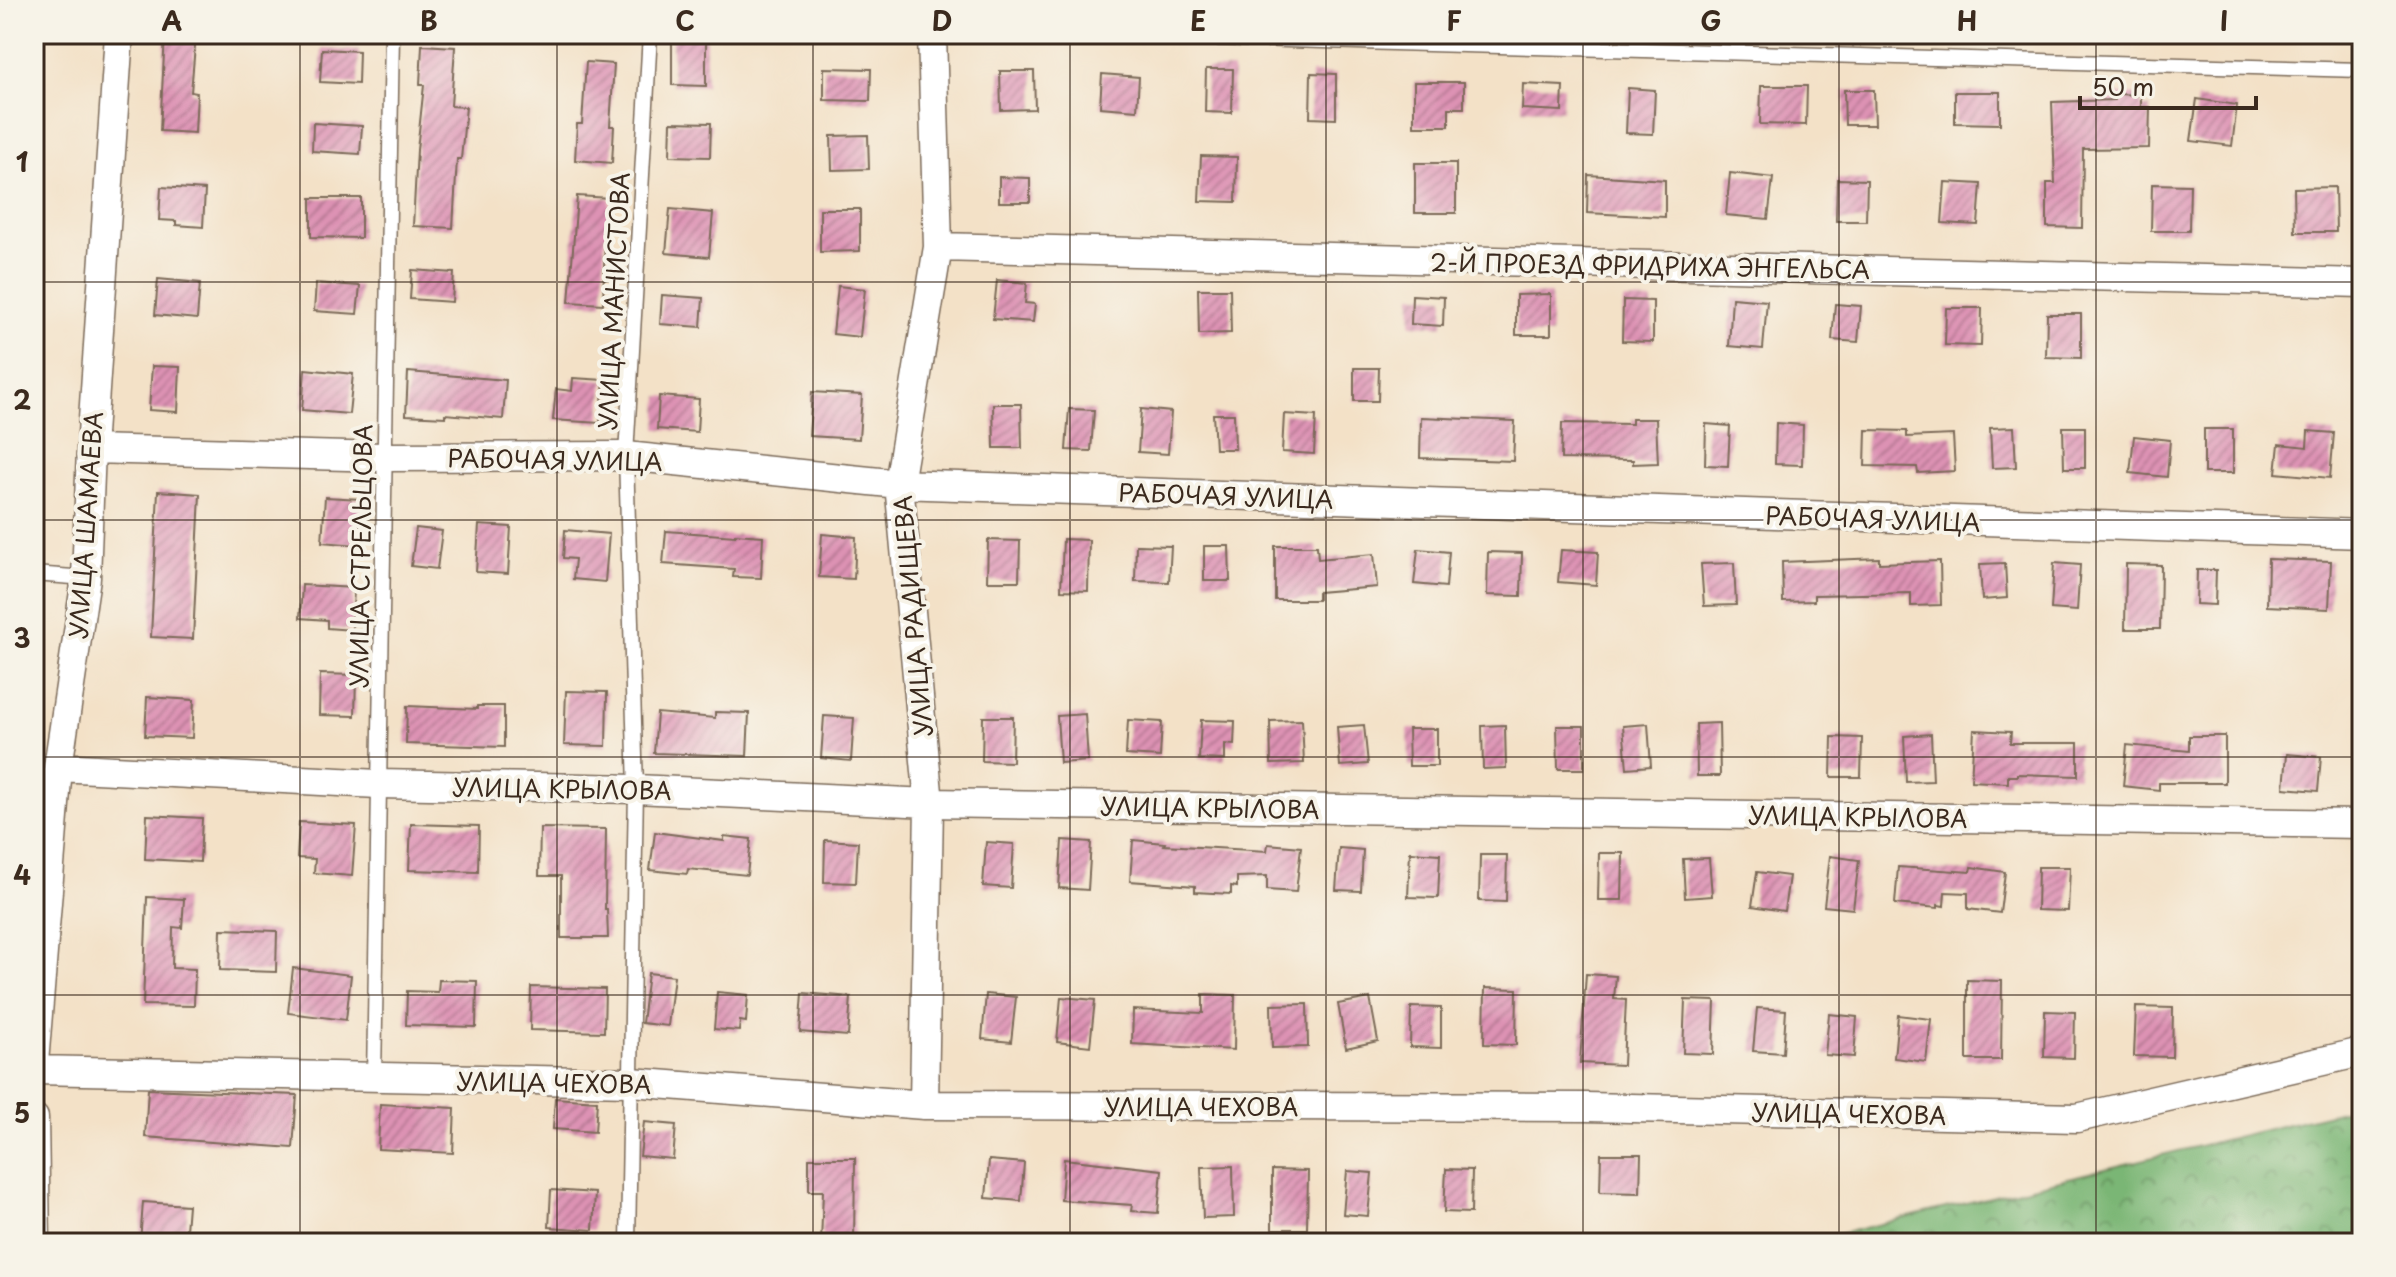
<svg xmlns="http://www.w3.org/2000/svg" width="2396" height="1277" viewBox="0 0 2396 1277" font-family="'Playpen Sans',sans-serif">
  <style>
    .forest { fill: url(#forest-crowns); stroke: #5a7049; stroke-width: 2 }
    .building { fill: url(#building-hatch) }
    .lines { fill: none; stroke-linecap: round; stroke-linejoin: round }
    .lane-casing { stroke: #7b6a59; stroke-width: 17 }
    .street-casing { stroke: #7b6a59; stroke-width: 31 }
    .lane { stroke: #fff; stroke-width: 14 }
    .street { stroke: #fff; stroke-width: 28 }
    .grid { fill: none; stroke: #3b2a1e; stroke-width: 2; stroke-opacity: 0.55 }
    .labels { text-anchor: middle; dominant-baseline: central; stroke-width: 8; stroke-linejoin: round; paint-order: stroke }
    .street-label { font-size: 24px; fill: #3b2a1e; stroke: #f7f3e8 }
    .neatline { fill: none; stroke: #3b2a1e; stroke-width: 3 }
    .grid-label { font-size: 26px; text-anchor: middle; font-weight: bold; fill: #3b2a1e }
  </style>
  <defs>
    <pattern id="forest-crowns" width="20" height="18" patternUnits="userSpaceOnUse" patternTransform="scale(2)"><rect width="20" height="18" fill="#7ab674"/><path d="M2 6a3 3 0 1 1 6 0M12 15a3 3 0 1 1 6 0" fill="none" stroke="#65945f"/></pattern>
    <pattern id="building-hatch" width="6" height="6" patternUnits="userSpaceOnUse" patternTransform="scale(2)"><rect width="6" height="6" fill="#dd92b4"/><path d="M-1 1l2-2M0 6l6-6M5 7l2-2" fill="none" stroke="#b47792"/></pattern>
  </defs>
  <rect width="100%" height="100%" fill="#f7f3e8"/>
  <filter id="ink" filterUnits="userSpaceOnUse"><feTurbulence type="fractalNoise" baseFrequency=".0125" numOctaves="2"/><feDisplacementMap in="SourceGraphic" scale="16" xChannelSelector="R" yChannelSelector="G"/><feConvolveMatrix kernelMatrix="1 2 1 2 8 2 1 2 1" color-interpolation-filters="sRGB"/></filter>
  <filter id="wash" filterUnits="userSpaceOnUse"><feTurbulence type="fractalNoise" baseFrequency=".006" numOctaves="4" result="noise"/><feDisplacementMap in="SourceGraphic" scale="32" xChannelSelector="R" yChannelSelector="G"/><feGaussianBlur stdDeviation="1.8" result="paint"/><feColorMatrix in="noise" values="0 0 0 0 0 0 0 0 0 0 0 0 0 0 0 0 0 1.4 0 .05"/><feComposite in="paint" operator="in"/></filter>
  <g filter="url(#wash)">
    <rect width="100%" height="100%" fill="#f3e1c7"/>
    <path class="forest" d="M2362 1106V1243H1803Z"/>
    <g id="blocks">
      <path class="building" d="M165 34H196L191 92 197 93 195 133 160 131Z
        M672 34H706V86L672 85Z
        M422 45 455 47 451 106 466 107 461 159H457L453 228 413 226 417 150 424 85 420 84Z
        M322 49 359 51 358 84 320 82Z
        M586 62 614 64 610 126H614L612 163 575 160 577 124H582Z
        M824 68 871 69 870 101 824 100Z
        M1206 69H1233L1232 113 1205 112Z
        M1000 71H1034L1035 109 1001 110Z
        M1311 73 1336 74V119L1310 118Z
        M1102 74 1139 77 1137 110 1100 107Z
        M1414 82H1464V108H1449V126H1414Z
        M1523 84 1563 86 1562 111 1522 109Z
        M1761 86H1807L1806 125 1760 124Z
        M1628 88 1655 90 1653 134 1626 133Z
        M1844 90H1874L1875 125H1845Z
        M1955 92H2000V124L1955 123Z
        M2116 94 2141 95V107H2150L2149 148 2083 149 2082 228 2047 227V183H2055L2052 102 2115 100Z
        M2197 99 2237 105 2232 146 2191 141Z
        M671 122 711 123 710 157 670 156Z
        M313 123 362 126 360 154 312 151Z
        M868 135 869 169 832 170 831 136Z
        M1201 156 1237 157 1236 202 1199 201Z
        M1415 163H1456V213H1415Z
        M1730 173 1773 178 1768 219 1726 215Z
        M1588 175 1665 180V217L1587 213Z
        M999 177 1030 178V202H999Z
        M1837 179 1867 180 1866 221H1836Z
        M1945 182 1981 184 1978 225 1942 223Z
        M2152 184 2190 185 2189 231H2151Z
        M161 187 205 190 203 227 176 225V221L159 220Z
        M2335 187 2336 232H2295L2294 188Z
        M577 196 610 198 608 235H605L603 304 569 302Z
        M311 198H361V238L311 237Z
        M670 209 713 213 709 257 666 253Z
        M820 209H860V251L820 252Z
        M412 270 454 273 452 302 410 299Z
        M158 279 200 283 197 319 155 315Z
        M997 280 1027 283 1025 303 1035 304 1033 322 993 319Z
        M316 283 360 286 357 314 314 311Z
        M838 286 865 289 860 337 833 334Z
        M1198 289H1230L1231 333 1199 334Z
        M1551 294V335H1516V295Z
        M662 295 703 298 701 327 660 324Z
        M1412 295 1444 297 1443 326 1411 324Z
        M1732 298 1767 301 1763 349 1729 346Z
        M1623 300 1653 301V342L1622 341Z
        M1835 304 1861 306 1858 342 1832 340Z
        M1946 308H1982L1981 346 1945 345Z
        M2047 314H2081V358L2046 357Z
        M152 366 180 367 178 412 149 410Z
        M1354 368H1379L1378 401H1354Z
        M305 369 353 374 349 414 302 410Z
        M408 372 506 380 503 419 445 414V417L406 415Z
        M573 378 604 380 600 423 553 420 556 389 572 391Z
        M812 392 862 395 859 439 809 436Z
        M659 396 699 399 697 432 657 429Z
        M993 404H1021L1022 448H994Z
        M1069 409 1094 410 1091 451 1066 450Z
        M1141 409 1171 412 1168 454 1138 452Z
        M1213 414H1234L1235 449H1215Z
        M1284 414 1316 416 1314 454 1282 452Z
        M1421 417 1515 421 1513 461 1420 458Z
        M1632 419H1656L1658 463 1633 464V460L1561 459 1562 423 1632 424Z
        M1776 423 1803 425 1802 465 1775 464Z
        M1706 424 1730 426 1728 466 1705 465Z
        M2014 427 2016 467 1992 468 1990 428Z
        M2063 427H2085V468H2064Z
        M2204 429H2233V473H2204Z
        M1866 430 1907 431V437L1953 435 1955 471 1918 473 1917 467 1865 466Z
        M2308 431 2334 433 2330 478 2276 473 2279 444 2307 447Z
        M2134 436 2170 440 2167 477 2130 473Z
        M158 491 200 494 193 639 151 637Z
        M325 497 361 499 358 545 322 542Z
        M479 525 511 527 508 574 476 572Z
        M416 528 442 531 437 569 411 566Z
        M565 530 609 534 605 582 573 579 575 559 563 558Z
        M666 531 735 536V534L763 536 761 578 733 577 734 569 663 564Z
        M822 534 856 537 854 579 819 577Z
        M1063 539 1089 540 1088 591 1061 590Z
        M988 540 1020 541 1019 581H987Z
        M1136 545 1171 546 1169 582 1135 581Z
        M1204 546H1229L1230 581H1204Z
        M1275 546H1317L1318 559 1374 554 1377 587 1318 592V600H1275Z
        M1418 549 1449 552 1446 587 1414 584Z
        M1561 550 1598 552 1596 585 1558 582Z
        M1488 552 1522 553 1521 596 1487 595Z
        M1879 558V563L1940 561 1941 605 1911 606V593L1814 595V601L1783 602 1782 562Z
        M2268 559 2331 561 2329 609 2267 606Z
        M1734 563 1736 605 1704 606 1701 564Z
        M2005 563 2007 598 1982 600 1980 564Z
        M2054 563 2080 565 2077 611 2051 609Z
        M2126 564 2161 565 2160 629H2125Z
        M2197 570H2216L2215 605 2196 604Z
        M302 585 354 588 352 630 327 628V620L300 618Z
        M320 674 356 675 355 716 319 715Z
        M566 691 607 692 606 746 564 745Z
        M147 697 194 700 192 738 145 736Z
        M407 706 477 709V706H504V747L406 744Z
        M715 712 749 713 747 756 654 753 657 713 715 718Z
        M1085 714 1088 761 1060 763 1057 716Z
        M824 716 854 718 851 761 821 758Z
        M983 717H1013L1012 762 982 761Z
        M1128 720 1162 722 1160 757 1126 755Z
        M1201 720 1235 721 1234 745 1225 744V760L1199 759Z
        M1302 720 1304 763 1271 764 1270 721Z
        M1719 723 1720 776H1697L1696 724Z
        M1648 724 1651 766 1627 768 1623 726Z
        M1364 725 1368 764 1340 766 1337 727Z
        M1505 725 1506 768 1483 769 1482 726Z
        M1557 726H1584V769H1558Z
        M1408 729H1437V766H1409Z
        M1974 730 2011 732 2010 743H2078V776L2017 774V776H2008V783L1971 781Z
        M1931 734 1933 781 1906 782 1904 736Z
        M2189 736H2225V783H2159V790L2123 786 2127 745 2189 751Z
        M1832 737 1862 738 1861 777H1831Z
        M2287 754 2321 757 2318 791 2284 788Z
        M147 815 202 818 200 862 145 859Z
        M299 822 356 825 352 876 314 873 315 859 297 858Z
        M411 824 479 826 478 872 409 870Z
        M540 828 606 829 605 909H607L608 938H561V876H539Z
        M655 832 724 841V836L751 839 747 875 688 869 687 874 650 870Z
        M825 840 858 842 856 883 824 882Z
        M1062 840 1091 842 1088 890 1059 888Z
        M1133 840 1165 843 1164 845 1267 851 1268 844 1301 847 1296 892 1267 890V876L1237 877V887L1231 886V894L1195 892V886L1130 881Z
        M986 842 1014 844 1011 888 983 886Z
        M1339 848 1363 850 1361 891 1336 890Z
        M1410 852 1440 854 1438 898 1408 897Z
        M1599 853H1623L1622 900H1598Z
        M1480 855H1507L1506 902 1479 901Z
        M1830 856 1859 860 1853 909 1824 906Z
        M1709 858 1712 896 1685 898 1683 859Z
        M1898 867 1970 872 1971 867 2005 872 2000 913 1968 909V893L1945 892 1944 906 1938 905V908L1895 904Z
        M2038 867H2070L2068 911 2037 910Z
        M1757 872 1789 876 1784 911 1752 906Z
        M147 897 184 899 182 928 173 927 172 968 195 969 194 1006 143 1005Z
        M221 929 277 931 276 972 220 970Z
        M293 968 351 975 346 1020 288 1013Z
        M648 973 674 976 668 1026 642 1023Z
        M1586 974 1616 976 1614 999 1626 1000 1623 1065 1580 1063Z
        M439 980 477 981 476 1027 406 1025 407 991 438 992Z
        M1967 980 2002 981 2001 1060H1967Z
        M531 987 605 989 604 1032 530 1030Z
        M1485 988 1517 989 1516 1045 1484 1044Z
        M717 992 748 995 746 1022 740 1021 739 1031 714 1029Z
        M803 993 851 997 848 1036 800 1032Z
        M986 994 1016 997 1011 1042 982 1039Z
        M1203 994 1235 995 1234 1050 1132 1044 1133 1010 1203 1013Z
        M1061 997 1095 1000 1090 1046 1057 1042Z
        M1370 998 1378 1041 1346 1048 1338 1004Z
        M1685 1000 1715 1001 1713 1054 1683 1053Z
        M1307 1004 1308 1047 1272 1048 1271 1005Z
        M1411 1007 1441 1008V1048L1410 1047Z
        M2136 1007 2173 1008 2172 1057 2134 1056Z
        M1757 1008 1786 1010 1783 1053 1753 1051Z
        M2045 1011 2075 1012 2074 1058 2044 1057Z
        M1829 1014 1857 1017 1854 1057 1825 1055Z
        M1898 1015 1931 1019 1926 1062 1894 1058Z
        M148 1089 297 1095 293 1148 145 1137Z
        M555 1098 597 1101 595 1132 553 1129Z
        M380 1104 455 1108 453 1153 378 1149Z
        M644 1122 676 1125 673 1159 640 1156Z
        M1601 1154H1641L1640 1193 1600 1192Z
        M809 1158H855L854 1243H821L823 1191H809Z
        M1064 1159 1162 1170 1158 1213 1131 1211 1132 1205 1061 1200Z
        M989 1160 1024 1163 1021 1201 986 1198Z
        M1233 1166 1234 1217 1203 1218 1201 1167Z
        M1446 1169 1472 1170 1471 1213 1444 1212Z
        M1272 1170 1308 1171 1307 1229H1272Z
        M1347 1171 1372 1173 1368 1216 1343 1214Z
        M551 1190 595 1193 593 1230 549 1227Z
        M143 1202 188 1205 185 1243H140Z"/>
    </g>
  </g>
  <g filter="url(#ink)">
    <use href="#blocks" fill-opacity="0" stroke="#7b6a59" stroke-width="2"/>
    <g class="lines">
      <defs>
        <path id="lane" d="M1070 34 2362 70
          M34 574 86 578
          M374 1078 392 34
          M628 1243 636 789 626 456 650 34"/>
        <path id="street" d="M938 247 2362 283
          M91 449 384 457 626 456 899 484 2362 534
          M58 767 378 784 636 789 929 803 2362 824
          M34 1063 58 767 86 578 91 449 119 34
          M34 1070 631 1082 924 1105 1586 1107 2077 1118 2362 1052
          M924 1105 929 803 899 484 938 247 932 34
          M34 1118 36 1243"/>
      </defs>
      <use href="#lane" class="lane-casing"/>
      <use href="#street" class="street-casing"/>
      <use href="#lane" class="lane"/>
      <use href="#street" class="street"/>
    </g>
  </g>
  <path class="grid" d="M300 34V1243M557 34V1243M813 34V1243M1070 34V1243M1326 34V1243M1583 34V1243M1839 34V1243M2096 34V1243M34 282H2362M34 520H2362M34 757H2362M34 995H2362"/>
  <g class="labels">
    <g class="street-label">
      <text transform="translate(1650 265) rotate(1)">2-Й ПРОЕЗД ФРИДРИХА ЭНГЕЛЬСА</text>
      <text transform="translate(613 301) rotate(-87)">УЛИЦА МАНИСТОВА</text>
      <text transform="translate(555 459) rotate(1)">РАБОЧАЯ УЛИЦА</text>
      <text transform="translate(1226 495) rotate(2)">РАБОЧАЯ УЛИЦА</text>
      <text transform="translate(1873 518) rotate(2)">РАБОЧАЯ УЛИЦА</text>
      <text transform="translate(85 525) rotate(-86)">УЛИЦА ШАМАЕВА</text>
      <text transform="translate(360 556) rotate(-89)">УЛИЦА СТРЕЛЬЦОВА</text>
      <text transform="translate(912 616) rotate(-95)">УЛИЦА РАДИЩЕВА</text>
      <text transform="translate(562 788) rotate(1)">УЛИЦА КРЫЛОВА</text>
      <text transform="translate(1210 807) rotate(1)">УЛИЦА КРЫЛОВА</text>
      <text transform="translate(1858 816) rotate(1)">УЛИЦА КРЫЛОВА</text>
      <text transform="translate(554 1082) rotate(1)">УЛИЦА ЧЕХОВА</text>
      <text x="1201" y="1106">УЛИЦА ЧЕХОВА</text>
      <text transform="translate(1849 1113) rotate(1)">УЛИЦА ЧЕХОВА</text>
    </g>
  </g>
  <rect width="2396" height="1277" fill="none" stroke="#f7f3e8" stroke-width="88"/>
  <path d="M2080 96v12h176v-12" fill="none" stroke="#3b2a1e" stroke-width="4"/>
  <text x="2092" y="96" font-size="24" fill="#3b2a1e" stroke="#f7f3e8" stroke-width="6" paint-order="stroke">50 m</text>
  <rect x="44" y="44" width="2308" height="1189" class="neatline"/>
  <g class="grid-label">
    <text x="172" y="31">A</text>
    <text x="429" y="31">B</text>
    <text x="685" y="31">C</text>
    <text x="942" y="31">D</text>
    <text x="1198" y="31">E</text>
    <text x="1454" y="31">F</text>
    <text x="1711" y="31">G</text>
    <text x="1967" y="31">H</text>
    <text x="2224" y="31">I</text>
    <text x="22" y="172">1</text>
    <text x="22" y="410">2</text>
    <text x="22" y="648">3</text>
    <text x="22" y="885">4</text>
    <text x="22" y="1123">5</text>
  </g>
</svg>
